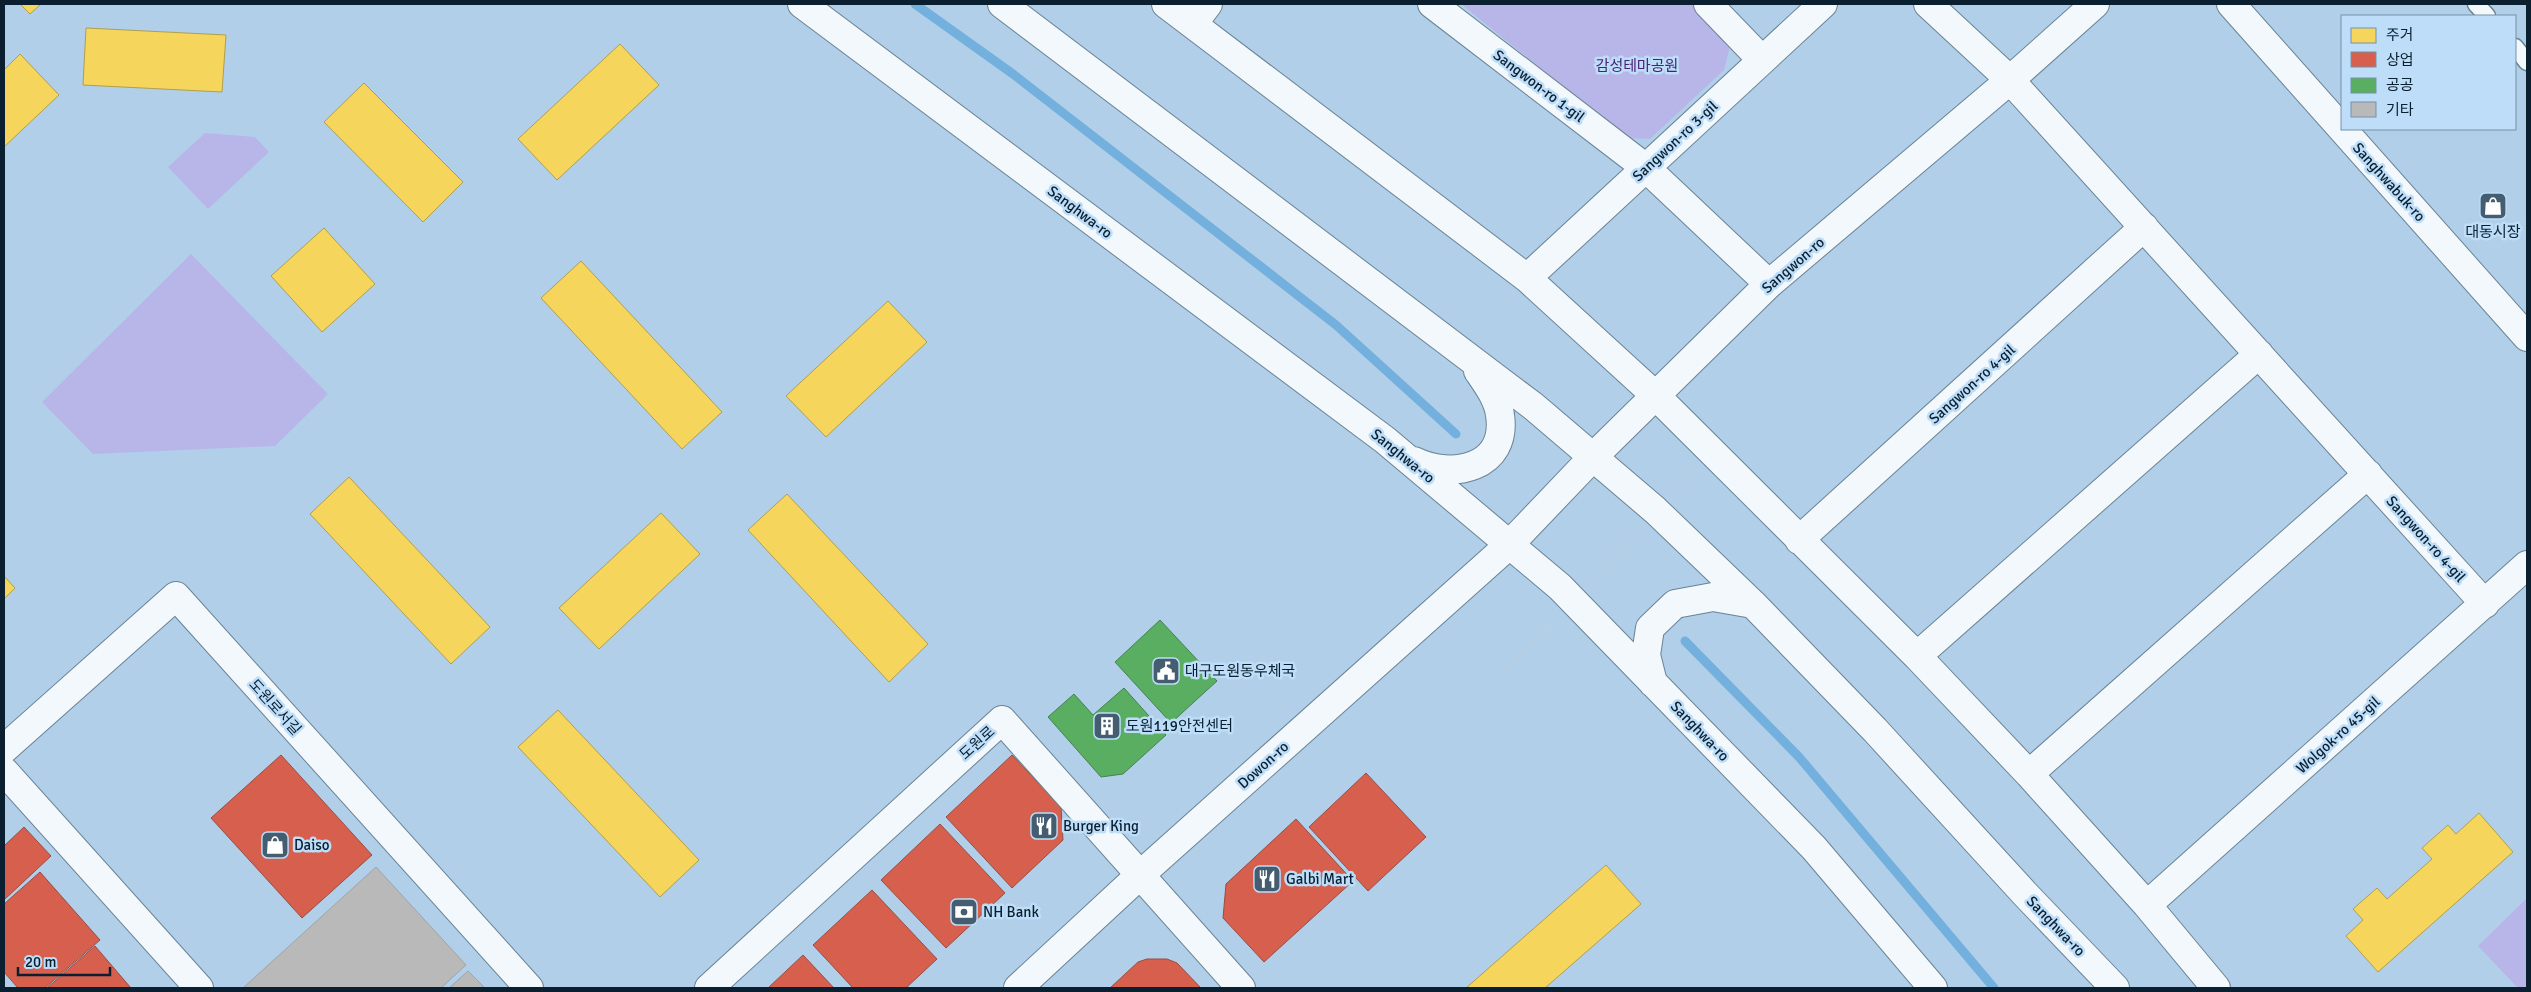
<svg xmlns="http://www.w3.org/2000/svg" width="2531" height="992" viewBox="0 0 2531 992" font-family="Signika,'Noto Sans KR',sans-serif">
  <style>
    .green { fill: #b8b6e9 }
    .homes { fill: #f6d55c; stroke: #af9f4f }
    .shops { fill: #d6604d; stroke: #994d44 }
    .public { fill: #5aae61; stroke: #428352 }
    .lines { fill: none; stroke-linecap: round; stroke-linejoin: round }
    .stream { stroke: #73b0de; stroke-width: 9 }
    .building { fill: #b8b9b8; stroke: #9fa4a7 }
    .service-casing { stroke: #6a8395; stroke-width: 19 }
    .minor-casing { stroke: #6a8395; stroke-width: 30 }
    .tertiary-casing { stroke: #6a8395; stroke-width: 30 }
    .secondary-casing { stroke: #6a8395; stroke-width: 30 }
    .path { stroke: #c2ccd4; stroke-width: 3; stroke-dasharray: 1 4; stroke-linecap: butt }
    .service { stroke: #f3f8fc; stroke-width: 16 }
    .minor { stroke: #f3f8fc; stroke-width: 28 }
    .tertiary { stroke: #f3f8fc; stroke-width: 28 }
    .secondary { stroke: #f3f8fc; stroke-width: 28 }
    .labels { text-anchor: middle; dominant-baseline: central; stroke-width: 5; stroke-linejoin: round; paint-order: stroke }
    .park-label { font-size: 15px; fill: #4a1f75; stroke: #bdddf8 }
    .street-label { font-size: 15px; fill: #0a2030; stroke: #bdddf8 }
    .poi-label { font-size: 15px; fill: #0a2030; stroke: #bdddf8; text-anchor: start }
  </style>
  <rect width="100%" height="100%" fill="#b1cfe8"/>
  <path class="green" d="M1461 4H1694L1731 42 1724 70 1650 139 1626 138Z
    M205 133 255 137 269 152 208 209 168 167Z
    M191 254 328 394 275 446 93 454 42 402Z
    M2527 898V988H2518L2478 946Z"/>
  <path class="homes" d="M20 4H41L30 14Z
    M86 28 226 35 222 92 83 85Z
    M620 44 659 85 557 180 518 139Z
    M20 54 59 95 4 147V70Z
    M364 83 463 182 423 222 324 122Z
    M324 228 375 284 322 332 271 276Z
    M581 261 722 412 682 449 541 298Z
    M888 301 927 342 826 437 786 396Z
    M349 477 490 627 451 664 310 514Z
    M787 494 928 644 889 682 748 530Z
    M661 513 700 554 599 649 559 608Z
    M4 576 15 588 4 599Z
    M558 710 699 860 660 897 518 747Z
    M2479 813 2513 852 2378 972 2346 936 2363 920 2353 909 2377 888 2387 899 2432 859 2422 848 2448 825 2456 834Z
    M1606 865 1641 904 1545 988H1466Z"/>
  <path class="shops" d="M281 755 372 855 302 918 211 818Z
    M1012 755 1061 807 1063 840 1012 888 946 817Z
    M1366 773 1426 837 1368 891 1309 827Z
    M1296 819 1353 881 1264 962 1223 918 1226 884Z
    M940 824 1005 893 946 948 881 880Z
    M24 827 51 856 4 900V846Z
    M40 872 100 940 45 988H18L4 972V904Z
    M872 890 937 959 906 988H853L813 945Z
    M95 946 131 988H47Z
    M803 955 834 988H768Z
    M1147 959H1167L1177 963 1201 988H1110L1138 962Z"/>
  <path class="public" d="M1160 620 1217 681 1171 723 1115 662Z
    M1124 688 1166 735 1123 774 1101 777 1048 717 1074 694 1093 715Z"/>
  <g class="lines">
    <path class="stream" d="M915 4 1013 74 1336 325 1456 434
      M1685 641 1799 757 1994 988"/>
  </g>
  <path class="building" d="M376 867 466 965 441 988H243Z
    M468 971 485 988H449Z"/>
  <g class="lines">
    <defs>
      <path id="service" d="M2476 4 2487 16
        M2515 47 2527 62"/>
      <path id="minor" d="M1166 4 1527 278 1656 396 1917 656 2029 774 2147 905 2216 988
        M1432 4 1646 168 1769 284
        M1708 4 1762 60
        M1928 4 2010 80 2485 604
        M1193 24 1208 4
        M1527 278 1823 4
        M1799 540 2144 227
        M1917 656 2259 354
        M4 749 176 596 529 988
        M4 771 199 988
        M2029 774 2368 474
        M2147 905 2527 565
        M709 988 1002 720 1241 988"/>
      <path id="tertiary" d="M2231 4 2527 337
        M1018 988 1140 875 1509 545 1593 457 1769 284 2010 80 2095 4"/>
      <path id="secondary" d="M802 4 1385 440 1560 587 1814 848 1933 988
        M1002 4 1533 406 1655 510 1753 604 1875 730 2025 894 2115 988
        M1414 461C1452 480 1508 468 1500 415 1498 399 1487 384 1478 371
        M1653 683 1646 655 1650 628 1675 604 1713 597 1753 604"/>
    </defs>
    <use href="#service" class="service-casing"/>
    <use href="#minor" class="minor-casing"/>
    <use href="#tertiary" class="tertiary-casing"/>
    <use href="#secondary" class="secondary-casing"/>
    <path class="path" d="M1675 489 1691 471
      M1593 580 1636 532
      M1507 669 1553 623"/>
    <use href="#service" class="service"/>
    <use href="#minor" class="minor"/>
    <use href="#tertiary" class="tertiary"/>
    <use href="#secondary" class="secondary"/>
  </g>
  <defs>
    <symbol id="shop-square" viewBox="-11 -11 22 22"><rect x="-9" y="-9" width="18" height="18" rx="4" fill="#445d70" stroke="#bdddf8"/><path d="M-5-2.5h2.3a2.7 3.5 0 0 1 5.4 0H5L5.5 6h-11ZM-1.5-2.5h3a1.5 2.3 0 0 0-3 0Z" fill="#fff"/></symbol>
    <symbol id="civic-square" viewBox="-11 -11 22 22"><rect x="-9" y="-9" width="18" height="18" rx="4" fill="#445d70" stroke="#bdddf8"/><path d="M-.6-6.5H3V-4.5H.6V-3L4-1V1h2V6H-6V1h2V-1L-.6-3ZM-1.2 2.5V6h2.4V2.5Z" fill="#fff"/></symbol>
    <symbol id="building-square" viewBox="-11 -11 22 22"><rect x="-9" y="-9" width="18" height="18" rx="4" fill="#445d70" stroke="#bdddf8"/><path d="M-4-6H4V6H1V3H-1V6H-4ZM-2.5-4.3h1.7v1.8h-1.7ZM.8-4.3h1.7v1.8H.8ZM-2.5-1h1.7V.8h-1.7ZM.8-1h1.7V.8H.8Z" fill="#fff"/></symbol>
    <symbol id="restaurant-square" viewBox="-11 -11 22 22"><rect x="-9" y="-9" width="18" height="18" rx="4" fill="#445d70" stroke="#bdddf8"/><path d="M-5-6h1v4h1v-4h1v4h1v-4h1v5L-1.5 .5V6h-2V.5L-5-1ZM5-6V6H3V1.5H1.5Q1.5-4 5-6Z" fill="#fff"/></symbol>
    <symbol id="bank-square" viewBox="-11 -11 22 22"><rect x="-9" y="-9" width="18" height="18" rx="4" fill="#445d70" stroke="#bdddf8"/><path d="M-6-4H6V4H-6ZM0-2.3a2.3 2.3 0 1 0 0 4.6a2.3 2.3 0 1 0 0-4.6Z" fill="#fff"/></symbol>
  </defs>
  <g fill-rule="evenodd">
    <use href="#shop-square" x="2477" y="190" width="32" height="32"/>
    <use href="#civic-square" x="1150" y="655" width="32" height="32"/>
    <use href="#building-square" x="1091" y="710" width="32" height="32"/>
    <use href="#restaurant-square" x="1028" y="810" width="32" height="32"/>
    <use href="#shop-square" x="259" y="829" width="32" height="32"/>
    <use href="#restaurant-square" x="1251" y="863" width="32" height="32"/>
    <use href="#bank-square" x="948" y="896" width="32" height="32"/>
  </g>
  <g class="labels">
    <g class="park-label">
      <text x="1637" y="66">감성테마공원</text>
    </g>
    <g class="street-label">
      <text transform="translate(1539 86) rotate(37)">Sangwon-ro 1-gil</text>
      <text transform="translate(1675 141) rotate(-43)">Sangwon-ro 3-gil</text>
      <text transform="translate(2389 182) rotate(48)">Sanghwabuk-ro</text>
      <text transform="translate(1080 212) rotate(37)">Sanghwa-ro</text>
      <text transform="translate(1793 265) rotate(-41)">Sangwon-ro</text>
      <text transform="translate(1972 384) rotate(-42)">Sangwon-ro 4-gil</text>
      <text transform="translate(1403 456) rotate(39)">Sanghwa-ro</text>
      <text transform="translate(2426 539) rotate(48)">Sangwon-ro 4-gil</text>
      <text transform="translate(275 707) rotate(48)">도원로서길</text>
      <text transform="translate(1700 731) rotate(46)">Sanghwa-ro</text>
      <text transform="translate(2338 735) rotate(-42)">Wolgok-ro 45-gil</text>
      <text transform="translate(977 743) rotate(-42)">도원로</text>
      <text transform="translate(1263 765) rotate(-42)">Dowon-ro</text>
      <text transform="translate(2056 926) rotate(46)">Sanghwa-ro</text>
    </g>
    <g class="poi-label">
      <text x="2493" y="232" text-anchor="middle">대동시장</text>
      <text x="1185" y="671">대구도원동우체국</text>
      <text x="1126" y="726">도원119안전센터</text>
      <text x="1063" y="826">Burger King</text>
      <text x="294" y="845">Daiso</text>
      <text x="1286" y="879">Galbi Mart</text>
      <text x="983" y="912">NH Bank</text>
    </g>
  </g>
  <rect width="2531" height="992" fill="none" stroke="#0a2030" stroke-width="10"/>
  <rect x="2341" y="15" width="175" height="115" fill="#bdddf8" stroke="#7591a8"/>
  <rect x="2351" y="28" width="25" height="15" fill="#f6d55c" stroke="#7591a8"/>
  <text x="2386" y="40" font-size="15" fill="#0a2030">주거</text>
  <rect x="2351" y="52" width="25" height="15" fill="#d6604d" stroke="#7591a8"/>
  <text x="2386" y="65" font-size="15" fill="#0a2030">상업</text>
  <rect x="2351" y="78" width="25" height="15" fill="#5aae61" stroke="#7591a8"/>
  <text x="2386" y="90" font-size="15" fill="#0a2030">공공</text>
  <rect x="2351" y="102" width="25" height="15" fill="#b8b9b8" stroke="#7591a8"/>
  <text x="2386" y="115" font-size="15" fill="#0a2030">기타</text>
  <path d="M18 967v8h92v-8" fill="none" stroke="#0a2030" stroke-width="2.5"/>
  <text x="25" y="967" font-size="15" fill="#0a2030" stroke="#bdddf8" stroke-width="4" paint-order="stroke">20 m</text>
</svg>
